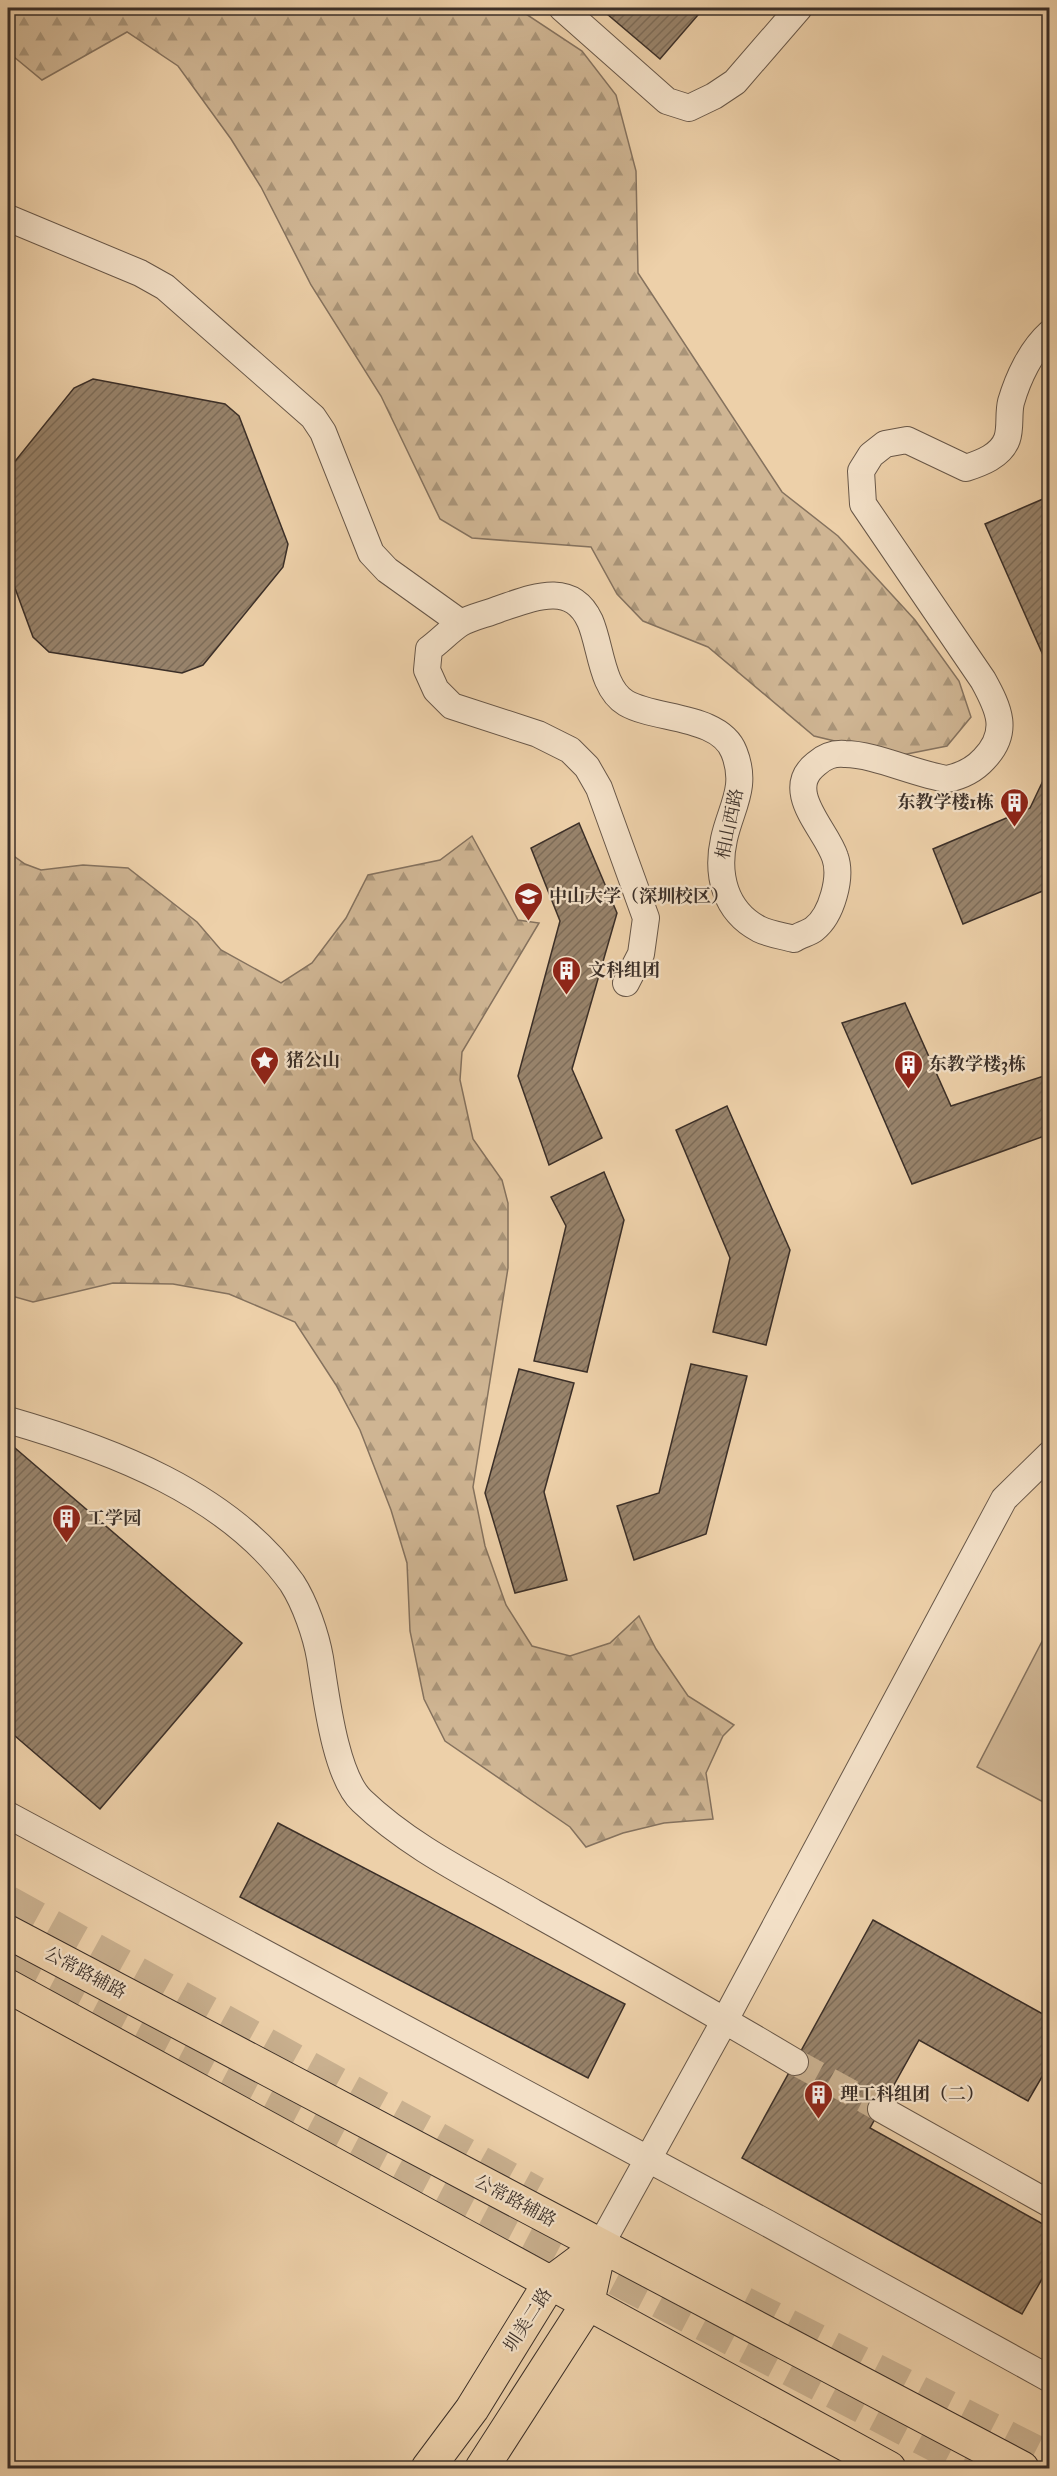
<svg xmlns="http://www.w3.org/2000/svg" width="1057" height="2476" viewBox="0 0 1057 2476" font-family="'IM FELL Double Pica','Noto Serif SC',serif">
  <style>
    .green { fill: #cfb593; stroke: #85725e; stroke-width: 1.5 }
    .forest { fill: url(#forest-firs); stroke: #85725e; stroke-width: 1.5 }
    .building { fill: url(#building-hatch); stroke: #3b2f28; stroke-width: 1.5 }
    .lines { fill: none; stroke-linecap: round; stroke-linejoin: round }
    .minor-tunnel { stroke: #c9b08f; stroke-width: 26; stroke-dasharray: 26 13; stroke-linecap: butt }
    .highway-tunnel { stroke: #c9b08f; stroke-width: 33; stroke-dasharray: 33 16; stroke-linecap: butt }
    .minor-casing { stroke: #685748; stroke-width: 28 }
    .major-casing { stroke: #3b2f28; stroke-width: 35 }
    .minor { stroke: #f3e0c7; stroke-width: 26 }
    .major { stroke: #edd0a9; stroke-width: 33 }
    .labels { text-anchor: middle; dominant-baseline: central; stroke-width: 4.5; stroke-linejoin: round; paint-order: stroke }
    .poi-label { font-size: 18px; font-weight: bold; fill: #3b2f28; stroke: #f3e0c7; text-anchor: start }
    .street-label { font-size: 18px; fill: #3b2f28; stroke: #f3e0c7 }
  </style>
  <defs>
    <pattern id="forest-firs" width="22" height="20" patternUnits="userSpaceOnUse" patternTransform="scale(1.5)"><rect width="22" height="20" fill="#cfb593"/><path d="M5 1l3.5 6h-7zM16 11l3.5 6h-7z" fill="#a99478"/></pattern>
    <pattern id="building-hatch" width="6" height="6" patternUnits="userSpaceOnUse" patternTransform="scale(1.5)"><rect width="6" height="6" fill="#98836b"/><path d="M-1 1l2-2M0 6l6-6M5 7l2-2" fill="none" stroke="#7d6c58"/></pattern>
  </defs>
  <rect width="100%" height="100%" fill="#edd0a9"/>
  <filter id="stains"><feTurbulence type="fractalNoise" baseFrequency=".00333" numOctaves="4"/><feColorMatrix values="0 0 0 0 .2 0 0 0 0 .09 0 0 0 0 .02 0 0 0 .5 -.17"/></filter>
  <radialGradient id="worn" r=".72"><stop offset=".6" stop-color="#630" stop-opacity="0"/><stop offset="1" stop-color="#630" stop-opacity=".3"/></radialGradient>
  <path class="green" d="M1049 1628V1805L977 1767Z"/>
  <path class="forest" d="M8 8H517L582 51 616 95 636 171 638 273 782 492 838 536 915 620 959 681 971 717 947 746 897 756 814 736 708 647 643 621 617 594 591 547 472 538 440 519 381 396 311 285 261 187 231 139 178 66 127 32 42 80 8 52Z
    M472 836 518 920 539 923 462 1052 460 1080 473 1139 502 1180 508 1203V1268L473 1487 485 1546 506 1605 532 1646 570 1656 610 1643 639 1616 656 1649 688 1696 734 1725 723 1736 706 1773 713 1819 664 1823 623 1833 586 1847 570 1827 445 1741 424 1699 410 1631 407 1563 391 1510 360 1430 336 1385 295 1322 229 1294 173 1284 113 1283 33 1302 8 1295V852L25 864 41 870 83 865 128 868 197 922 221 950 281 983 312 963 346 918 368 875 440 860Z"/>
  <path class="building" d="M600 8H704L660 59Z
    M93 379 225 404 239 416 288 544 283 567 203 665 182 673 49 652 33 637 8 569V470L74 388Z
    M1050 496V671L985 524Z
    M1050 766V888L963 924 933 849 1030 808Z
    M579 823 617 913 572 1069 602 1138 549 1165 518 1076 560 921 531 848Z
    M905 1003 951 1106 1050 1074V1134L912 1184 842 1023Z
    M727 1106 790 1250 766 1345 713 1332 730 1258 676 1130Z
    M604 1172 624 1220 587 1372 534 1361 566 1226 551 1197Z
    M691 1364 747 1376 706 1534 634 1560 617 1506 659 1493Z
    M519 1369 574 1383 544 1492 567 1580 515 1593 485 1493Z
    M8 1442 242 1643 100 1809 8 1730Z
    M278 1823 625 2004 588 2078 240 1897Z
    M873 1920 1050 2018V2063L1028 2101 919 2040 870 2128 1050 2228V2265L1022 2314 742 2158Z"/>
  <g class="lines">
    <path class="minor-tunnel" d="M795 2062 881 2109"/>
    <path class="highway-tunnel" d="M8 1902 536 2193
      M8 1962 979 2468
      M744 2303 1050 2459"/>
    <defs>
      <path id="minor" d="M562 8 667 101 689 108 714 96 735 82 799 8
        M8 218 140 273 165 287 313 417 323 432 371 553 387 570 461 623
        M626 983 641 954 646 918 599 788 587 767 570 750 538 734 452 706 436 690 427 670 429 649C440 641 450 630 461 623 472 617 487 614 499 609 532 598 571 580 590 621 601 646 601 688 626 703 655 720 720 715 734 752 748 787 731 807 724 839 716 875 725 911 759 929 769 934 783 936 794 939 800 935 809 933 814 929 832 915 842 877 835 857 826 829 782 791 816 764 825 756 833 753 845 754 874 754 915 774 947 779 962 776 974 770 984 759 1010 732 999 709 983 680L863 504 861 471 871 455 885 444 907 440 966 468C981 463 1001 456 1007 439 1011 428 1008 414 1011 402 1018 378 1031 350 1050 333
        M8 1420C109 1449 228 1493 292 1583 305 1603 316 1635 320 1658 326 1695 335 1776 362 1801 411 1848 475 1878 533 1912 621 1961 708 2010 795 2062
        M8 1815 767 2223 1050 2379
        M881 2109 1050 2204
        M600 2246 725 2020 1004 1499 1050 1454"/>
      <path id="major" d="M8 1932 1022 2468
        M8 1986 889 2468
        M428 2468 472 2409 549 2284 600 2246
        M482 2468 587 2305 600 2246"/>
    </defs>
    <use href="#minor" class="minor-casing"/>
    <use href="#major" class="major-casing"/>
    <use href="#minor" class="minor"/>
    <use href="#major" class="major"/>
  </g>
  <defs>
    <symbol id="building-pin" viewBox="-11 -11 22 30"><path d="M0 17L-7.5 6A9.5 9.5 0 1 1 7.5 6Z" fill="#8f2418" stroke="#f3e0c7"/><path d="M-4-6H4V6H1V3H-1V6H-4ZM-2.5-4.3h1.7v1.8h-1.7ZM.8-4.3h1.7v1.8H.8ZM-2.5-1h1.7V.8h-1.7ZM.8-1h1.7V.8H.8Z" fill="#fff"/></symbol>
    <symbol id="university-pin" viewBox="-11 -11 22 30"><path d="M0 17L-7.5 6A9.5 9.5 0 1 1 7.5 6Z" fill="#8f2418" stroke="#f3e0c7"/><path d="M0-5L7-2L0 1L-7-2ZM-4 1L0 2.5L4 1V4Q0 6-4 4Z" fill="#fff"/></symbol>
    <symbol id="sight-pin" viewBox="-11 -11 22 30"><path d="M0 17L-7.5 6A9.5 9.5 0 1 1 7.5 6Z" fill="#8f2418" stroke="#f3e0c7"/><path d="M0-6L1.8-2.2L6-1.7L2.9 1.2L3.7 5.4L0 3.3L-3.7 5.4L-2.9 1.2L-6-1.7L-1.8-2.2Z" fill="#fff"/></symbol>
  </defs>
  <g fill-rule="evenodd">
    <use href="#building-pin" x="998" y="786" width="33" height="45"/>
    <use href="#university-pin" x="512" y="880" width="33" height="45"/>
    <use href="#building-pin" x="550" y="954" width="33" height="45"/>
    <use href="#sight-pin" x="248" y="1044" width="33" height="45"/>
    <use href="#building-pin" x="892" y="1048" width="33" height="45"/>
    <use href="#building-pin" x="50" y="1502" width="33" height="45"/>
    <use href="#building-pin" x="802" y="2078" width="33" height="45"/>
  </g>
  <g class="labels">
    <g class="poi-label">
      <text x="994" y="802" text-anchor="end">东教学楼1栋</text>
      <text x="549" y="896">中山大学（深圳校区）</text>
      <text x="588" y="970">文科组团</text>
      <text x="286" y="1060">猪公山</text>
      <text x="929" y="1064">东教学楼3栋</text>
      <text x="87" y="1518">工学园</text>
      <text x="840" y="2094">理工科组团（二）</text>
    </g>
    <g class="street-label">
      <text transform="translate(730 824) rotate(-78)">相山西路</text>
      <text transform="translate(85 1973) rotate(28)">公常路辅路</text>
      <text transform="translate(515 2201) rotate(28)">公常路辅路</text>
      <text transform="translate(528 2320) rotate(-57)">圳美二路</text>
    </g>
  </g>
  <rect width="1057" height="2476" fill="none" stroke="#edd0a9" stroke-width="30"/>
  <rect x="9" y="9" width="1039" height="2458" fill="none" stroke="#3b2f28" stroke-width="3"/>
  <rect x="15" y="15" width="1027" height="2446" fill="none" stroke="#3b2f28" stroke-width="1.5"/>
  <rect width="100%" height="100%" filter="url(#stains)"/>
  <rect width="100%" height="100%" fill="url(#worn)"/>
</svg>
